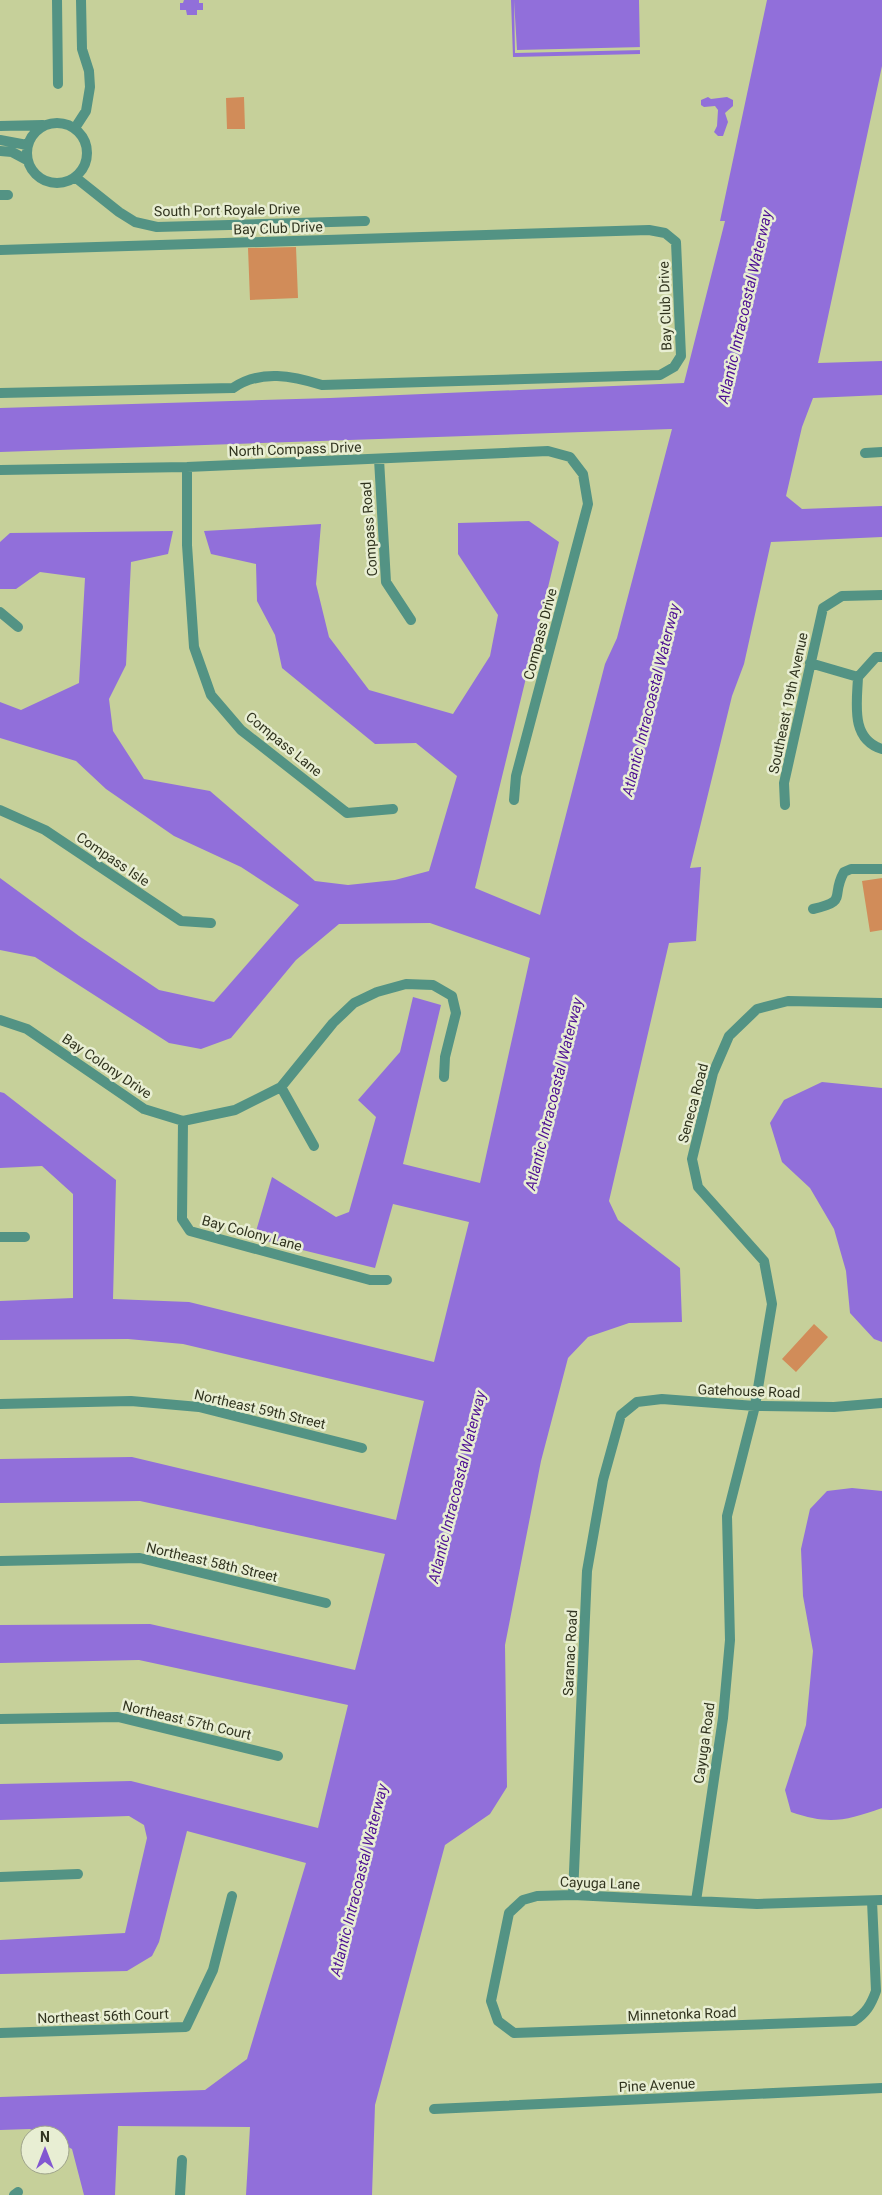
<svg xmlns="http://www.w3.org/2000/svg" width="882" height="2195" viewBox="0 0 882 2195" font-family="Roboto,sans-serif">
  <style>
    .green { fill: #d18c59 }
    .water { fill: #916fda }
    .pier { fill: #c6d09a }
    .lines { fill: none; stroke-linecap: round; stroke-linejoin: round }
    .minor { stroke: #539384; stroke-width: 10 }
    .labels { text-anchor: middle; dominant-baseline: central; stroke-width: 5; stroke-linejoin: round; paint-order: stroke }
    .street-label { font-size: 14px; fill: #31341f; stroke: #e8eed3 }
    .water-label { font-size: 15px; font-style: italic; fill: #4d0f93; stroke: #e8eed3 }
  </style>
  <rect width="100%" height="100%" fill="#c6d09a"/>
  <path class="green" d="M244 97 245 129H227L226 98Z
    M296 247 298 298 250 300 248 248Z
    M882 878V930L870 932 862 881Z
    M814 1324 828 1337 796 1372 782 1359Z"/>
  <path class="water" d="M184 0H199V3H203V10H197V15H187L186 10H180V3H183Z
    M511 0H639L640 54 513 57Z
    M767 0H882V66L818 363 882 361V395L813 398 802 427 786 496 802 509 882 506V537L771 542 744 664 732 696 690 868 701 867 696 941 669 943 609 1201 618 1220 680 1268 682 1322 629 1323 588 1337 568 1358 541 1461 505 1645 507 1787 490 1814 445 1845 375 2105 372 2195H246L250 2127 118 2126 115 2195H84L72 2149 60 2143V2135H42L30 2129 0 2130V2097L205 2090 247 2059 306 1863 187 1831 159 1942 152 1956 127 1971 0 1974V1940L125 1933 147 1838 144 1825 129 1816 0 1820V1784L131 1781 318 1828 348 1705 139 1660 0 1663V1625L150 1624 355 1670 385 1554 140 1501 0 1503V1459L132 1457 396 1520 424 1401 183 1344 128 1339 0 1340V1301L73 1298V1194L42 1166 0 1168V1092L4 1093 116 1180 113 1299 189 1302 434 1362 469 1222 393 1204 375 1268 254 1238 272 1177 336 1217 349 1212 376 1117 358 1100 400 1052 413 997 441 1005 403 1164 480 1183 530 958 430 923 339 924 296 960 231 1038 201 1049 169 1043 35 957 0 950V878L79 936 159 990 214 1002 299 905 241 867 174 836 106 789 76 761 0 738V702L21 710 79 683 85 578 40 572 16 589H0V542L10 533 173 531 168 554 131 562 126 665 109 699 113 731 144 779 210 791 315 881 348 885 395 880 429 871 457 776 416 743 375 744 282 668 275 635 257 601 256 564 211 554 204 531 321 524 316 584 329 637 369 690 453 714 490 656 498 615 458 554V523L529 521 559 542 475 888 540 915 605 664 617 638 672 429 0 452V408L330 398 684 383 725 221H720Z
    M708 97 711 99 727 97 733 100V106L725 113 728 122 723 136H718L714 132 717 126 718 110 715 106 704 107 701 105V100Z
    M822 1082 882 1088V1342L874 1339 850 1313 846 1271 834 1229 810 1188 782 1162 770 1123 784 1100Z
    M852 1488 882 1491V1808C845 1821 829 1825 791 1812L785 1790 806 1725 813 1651 803 1596 801 1549 810 1509 827 1491Z"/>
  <path class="pier" d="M514 0 517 50 643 47V50L515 53Z"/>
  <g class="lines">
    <path class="minor" d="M57 0 58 84
      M27 153a30 30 0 1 1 60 0a30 30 0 1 1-60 0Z
      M0 126 43 125
      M75 128 86 111 90 87 89 71 82 49 81 0
      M0 140 27 145
      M0 151 12 152 27 160
      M75 177 119 212 135 222 157 227 365 221
      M0 195H8
      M0 250 649 230 665 233 676 242 681 356 674 367 660 375 322 385C293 376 261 369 233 388L0 393
      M865 453 882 452
      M379 459 386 582 411 620
      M187 467V545L194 647 211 695 241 730 347 813 393 809
      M0 470 187 467 548 451 570 457 583 474 588 504 516 776 514 800
      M0 612 18 627
      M810 663 858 677 876 657H882
      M858 677C857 703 850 739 882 749
      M785 805 784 783 823 608 842 596 882 595
      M0 810 45 830 181 921 211 923
      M813 909C849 901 830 897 844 872L851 869H882
      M0 1020 27 1029 144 1109 183 1121 235 1110 281 1087 333 1023 354 1003 377 992 406 984 433 985 452 996 456 1013 445 1057 444 1077
      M281 1087 314 1146
      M183 1121 182 1219 190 1231 370 1280H387
      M0 1237H25
      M0 1404 131 1401 199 1407 362 1448
      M0 1561 140 1558 326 1603
      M0 1719 118 1717 278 1756
      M0 1877 78 1874
      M573 1895 587 1571 603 1480 621 1415 637 1402 662 1399 755 1406 834 1407 882 1403
      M696 1901 723 1718 730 1640 727 1516 755 1406 772 1304 764 1261 698 1187 692 1159 713 1073 729 1036 757 1009 788 1001 882 1003
      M872 1901 876 1991C871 2005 866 2013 854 2021L514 2033 498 2021 491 2001 509 1913 523 1900 537 1896 573 1895 757 1904 882 1900
      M0 2033 186 2027 213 1970 232 1896
      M434 2109 882 2088
      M14 2195 18 2192
      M180 2195 182 2160"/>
  </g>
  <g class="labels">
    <g class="street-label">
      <text transform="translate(227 210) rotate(-1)">South Port Royale Drive</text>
      <text transform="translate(278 228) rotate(-2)">Bay Club Drive</text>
      <text transform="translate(665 306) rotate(-92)">Bay Club Drive</text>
      <text transform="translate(295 449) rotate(-2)">North Compass Drive</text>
      <text transform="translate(369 529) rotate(-94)">Compass Road</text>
      <text transform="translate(540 634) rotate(-75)">Compass Drive</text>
      <text transform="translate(788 703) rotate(-78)">Southeast 19th Avenue</text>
      <text transform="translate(284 744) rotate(39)">Compass Lane</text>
      <text transform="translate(113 859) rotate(34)">Compass Isle</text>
      <text transform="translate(107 1066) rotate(34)">Bay Colony Drive</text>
      <text transform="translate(693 1103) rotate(-75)">Seneca Road</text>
      <text transform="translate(252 1233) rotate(15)">Bay Colony Lane</text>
      <text transform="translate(749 1391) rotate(2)">Gatehouse Road</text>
      <text transform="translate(260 1409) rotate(13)">Northeast 59th Street</text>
      <text transform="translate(212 1562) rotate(13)">Northeast 58th Street</text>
      <text transform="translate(570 1653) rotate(-87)">Saranac Road</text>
      <text transform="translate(187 1720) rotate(13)">Northeast 57th Court</text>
      <text transform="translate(704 1743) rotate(-82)">Cayuga Road</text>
      <text transform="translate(600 1883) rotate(2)">Cayuga Lane</text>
      <text transform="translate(682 2014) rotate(-2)">Minnetonka Road</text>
      <text transform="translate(103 2016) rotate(-2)">Northeast 56th Court</text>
      <text transform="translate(657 2085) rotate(-3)">Pine Avenue</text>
    </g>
    <g class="water-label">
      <text transform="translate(745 307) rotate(-77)">Atlantic Intracoastal Waterway</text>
      <text transform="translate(651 700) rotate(-76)">Atlantic Intracoastal Waterway</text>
      <text transform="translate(554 1094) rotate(-76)">Atlantic Intracoastal Waterway</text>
      <text transform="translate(457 1487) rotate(-76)">Atlantic Intracoastal Waterway</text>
      <text transform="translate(359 1880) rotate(-76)">Atlantic Intracoastal Waterway</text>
    </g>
  </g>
  <g transform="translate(45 2150)"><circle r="24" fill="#e8eed3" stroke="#9fa48b"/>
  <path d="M0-4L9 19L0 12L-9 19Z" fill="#8258d1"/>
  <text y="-8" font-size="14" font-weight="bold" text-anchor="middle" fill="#31341f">N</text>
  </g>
</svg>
